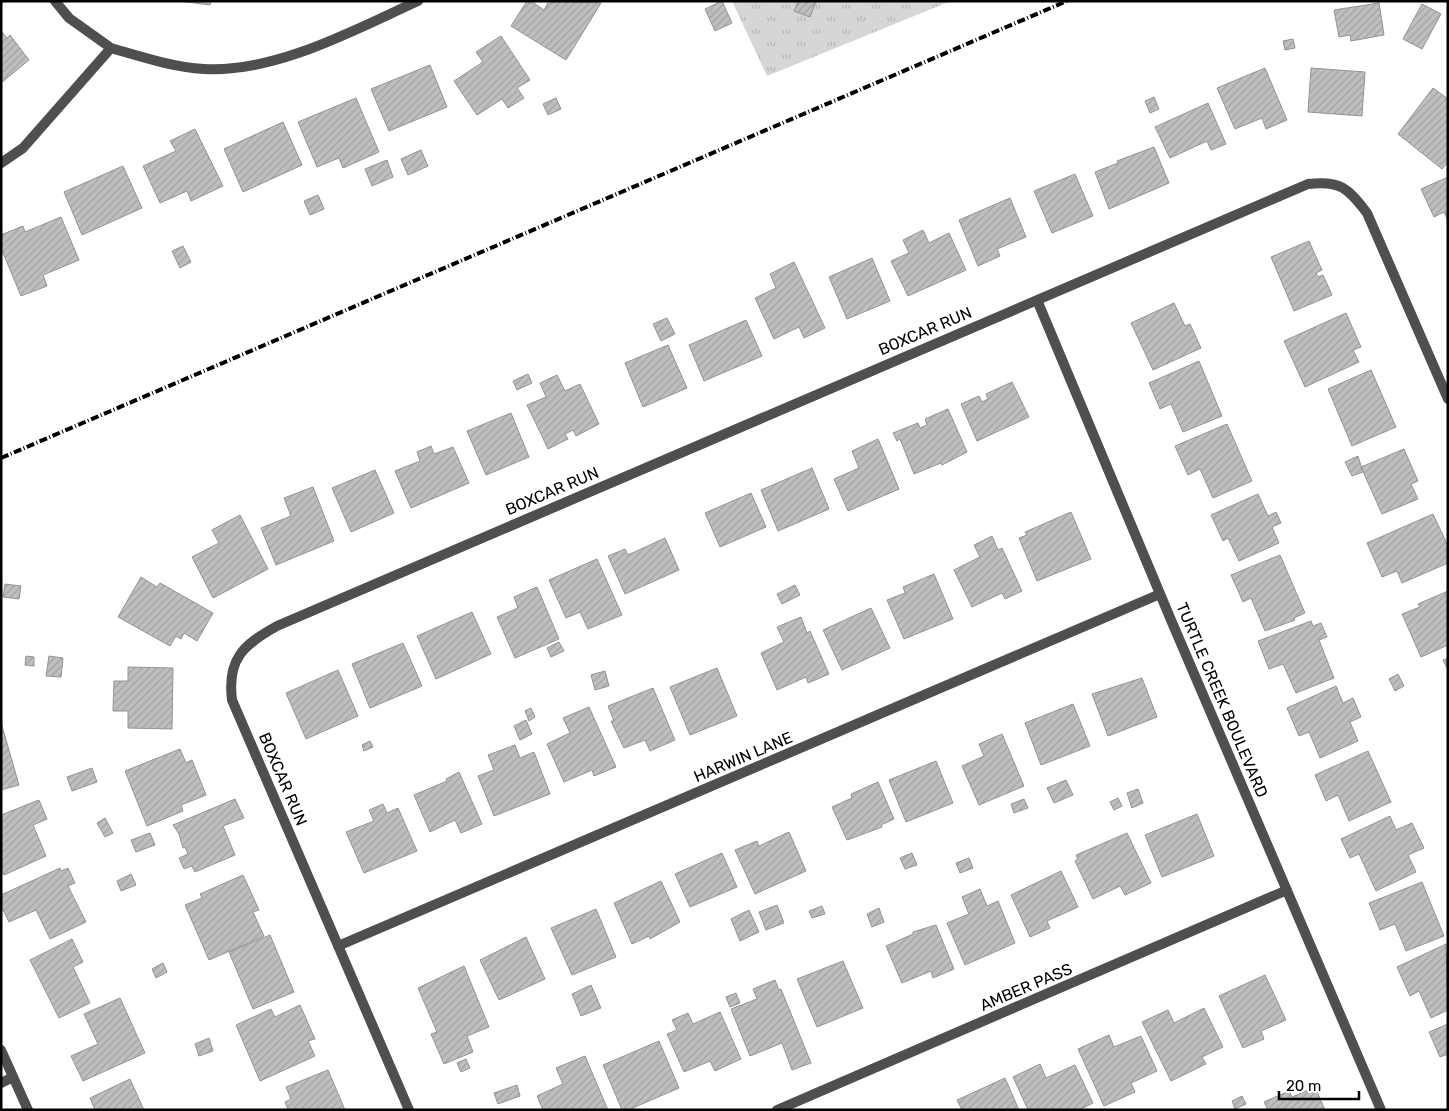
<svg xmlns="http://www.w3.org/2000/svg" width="1449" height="1111" viewBox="0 0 1449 1111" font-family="Rubik,sans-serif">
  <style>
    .park { fill: url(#park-tufts) }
    .building { fill: url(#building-hatch); stroke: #939393 }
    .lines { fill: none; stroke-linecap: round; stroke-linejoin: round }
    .minor { stroke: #4f4f4f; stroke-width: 10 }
    .rail { stroke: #000; stroke-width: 4; stroke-dasharray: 8 2.5 1 2.5; stroke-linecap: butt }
    .labels { text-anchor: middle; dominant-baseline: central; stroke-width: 5; stroke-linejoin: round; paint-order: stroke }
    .street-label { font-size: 16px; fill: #000; stroke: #fff }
  </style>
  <defs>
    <pattern id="park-tufts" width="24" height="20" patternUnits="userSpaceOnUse" patternTransform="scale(1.25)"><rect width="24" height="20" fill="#d6d6d6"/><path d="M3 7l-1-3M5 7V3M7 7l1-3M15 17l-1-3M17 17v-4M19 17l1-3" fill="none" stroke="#b6b6b6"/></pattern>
    <pattern id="building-hatch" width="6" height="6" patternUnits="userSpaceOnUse" patternTransform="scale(1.25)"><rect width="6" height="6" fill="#bfbfbf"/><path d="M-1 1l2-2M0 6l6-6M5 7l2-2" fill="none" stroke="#a2a2a2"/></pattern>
  </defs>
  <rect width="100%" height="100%" fill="#fff"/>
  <path class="park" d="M732 1H951L767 76Z"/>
  <path class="building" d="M179 1H211L210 5Z
    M527 1H531L544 10 549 1 601 3 566 60 511 26Z
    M722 1 732 23 715 31 705 9Z
    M796 1H816L810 17 794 11 798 2Z
    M1379 3 1384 35 1351 41 1350 35 1339 37 1334 10Z
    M1422 4 1441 14 1422 49 1403 39Z
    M1 31 7 38 10 35 29 60 1 83Z
    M501 36 530 80 517 88 524 98 508 108 502 99 477 115 454 81 483 62 476 52Z
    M1293 39 1295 48 1285 50 1283 41Z
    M430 65 447 107 389 131 371 89Z
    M1265 68 1287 120 1266 129 1262 118 1235 129 1217 88Z
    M1311 68 1365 72 1362 116 1308 112Z
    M1433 88 1448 99V162L1442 169 1398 134Z
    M1154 97 1159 109 1150 113 1145 101Z
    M356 98 379 152 343 168 339 158 317 167 298 122Z
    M556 98 561 109 548 115 543 104Z
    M1208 103 1226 144 1211 150 1207 141 1170 158 1155 127Z
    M283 122 302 165 243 192 224 149Z
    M195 129 223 186 191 201 187 191 160 203 143 166 176 151 170 141Z
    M1154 147 1169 183 1109 209 1095 172 1118 163 1117 161Z
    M421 150 428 166 408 175 401 159Z
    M387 160 393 177 372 186 365 169Z
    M123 166 142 208 82 235 64 192Z
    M1075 174 1093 216 1052 233 1034 191Z
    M1448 177V221L1444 212 1434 217 1421 189Z
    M318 195 324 209 310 215 304 201Z
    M1010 198 1026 237 997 249 1000 256 978 266 959 220Z
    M61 217 79 260 43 275 47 286 21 296 1 248V235L23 226 25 232Z
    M923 230 929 243 949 233 966 270 908 296 891 261 909 253 903 240Z
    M1309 241 1322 270 1316 273 1318 277 1323 275 1332 295 1294 311 1271 257Z
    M183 246 191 262 180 268 172 251Z
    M872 258 890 301 847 319 829 277Z
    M794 262 825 328 804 338 799 327 774 339 755 298 776 288 770 274Z
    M1174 303 1185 326 1190 324 1201 348 1153 370 1131 323Z
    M1346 313 1361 347 1353 350 1359 362 1305 387 1284 341Z
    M667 318 675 334 661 341 653 324Z
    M746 320 762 356 704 381 689 345Z
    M668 345 687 388 643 407 625 363Z
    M1199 361 1222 416 1183 432 1171 404 1160 409 1149 383Z
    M1371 370 1396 427 1352 446 1328 389Z
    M528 374 532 383 517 390 513 381Z
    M557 375 565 391 580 384 599 424 576 436 573 430 565 434 568 439 548 449 527 405 546 397 540 383Z
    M1012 382 1029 417 977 441 961 404 979 396 982 402 988 399 986 394Z
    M948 409 967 452 942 465 941 463 914 474 900 439 897 441 893 433 918 423 920 428 927 425 925 419Z
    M511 413 529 457 486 475 467 431Z
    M1227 424 1252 481 1213 498 1200 469 1188 475 1175 446Z
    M878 439 899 489 848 511 834 479 859 468 852 451Z
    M431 446 434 454 453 447 469 483 411 508 395 471 420 461 417 452Z
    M1404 449 1418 481 1411 484 1418 499 1382 514 1361 467Z
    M1358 456 1363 472 1352 476 1345 462Z
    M812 468 829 509 778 531 761 490Z
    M375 470 394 513 351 532 332 488Z
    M313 487 334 541 276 565 261 528 291 516 284 498Z
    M751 493 766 527 720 547 705 513Z
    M1258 494 1268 516 1276 512 1281 523 1272 527 1279 543 1239 561 1228 538 1223 541 1211 515Z
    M1071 512 1091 559 1037 581 1019 538 1027 535 1025 532Z
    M1433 514 1448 546V563L1402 583 1397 571 1382 577 1367 543Z
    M240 515 268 569 213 598 192 557 219 543 212 530Z
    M992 536 998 550 1002 548 1022 591 1005 599 1002 593 972 607 954 570 980 557 974 545Z
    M665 538 679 570 625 594 608 556 625 549 628 555Z
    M1280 555 1305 613 1294 618 1295 620 1265 631 1251 598 1243 602 1231 575Z
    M597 559 622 615 588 629 580 612 566 618 549 580Z
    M934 574 953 619 904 639 887 600 905 593 903 587Z
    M141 577 157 587 160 583 213 613 197 641 184 633 181 639 176 636 170 646 118 617Z
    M5 584 21 586 19 599 3 597Z
    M795 585 800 595 782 604 777 594Z
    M537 587 559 639 515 658 497 617 518 608 514 597Z
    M1448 591V645L1421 657 1402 614 1420 607 1418 604Z
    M871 608 890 648 842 670 823 630Z
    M472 612 491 654 436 679 417 636Z
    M801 617 807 633 810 631 829 674 808 683 806 677 777 690 761 653 784 642 777 627Z
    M1311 621 1313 626 1321 623 1327 637 1319 640 1334 678 1296 693 1283 664 1269 669 1258 641Z
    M559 642 564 651 551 657 547 648Z
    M403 643 422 686 370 708 352 664Z
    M26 656 34 657V666L25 665Z
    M49 656 63 658 61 677 46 676Z
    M1448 658V670L1443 660Z
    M128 667 173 668 172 729 128 728V711H113L114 681H128Z
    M717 668 737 716 690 735 670 687Z
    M338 670 358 716 306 739 286 693Z
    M605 671 609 686 595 690 591 675Z
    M1398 674 1404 686 1395 691 1389 679Z
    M1142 678 1157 717 1108 736 1092 694Z
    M1336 686 1343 703 1353 698 1361 717 1350 722 1358 741 1320 758 1309 732 1299 736 1287 708Z
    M653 688 675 740 650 751 645 740 624 748 611 721H614L608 706Z
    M1073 704 1090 746 1041 765 1025 723Z
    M589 707 616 767 594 776 592 770 564 782 547 744 570 733 563 718Z
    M531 708 535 717 529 721 525 711Z
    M526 720 532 734 520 740 514 726Z
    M2 726 19 785 1 790V727Z
    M1002 734 1024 786 979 805 962 766 984 756 979 744Z
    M370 741 373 747 364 751 362 745Z
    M515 745 520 758 534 752 550 794 494 816 478 776 494 770 488 755Z
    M180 749 186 763 192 760 206 795 181 805 183 811 147 826 125 771Z
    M1368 751 1391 802 1349 821 1338 795 1326 801 1315 775Z
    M936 761 953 803 906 822 889 780Z
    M92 768 97 782 72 791 67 777Z
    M459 772 482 824 461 833 455 820 430 832 414 795 447 781 446 779Z
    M1066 780 1073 795 1054 803 1047 788Z
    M878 782 894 819 881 825 882 827 847 840 832 807 852 798 851 794Z
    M1138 789 1143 803 1132 808 1127 793Z
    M1118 798 1122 806 1114 810 1110 802Z
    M235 799 244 818 223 826 235 855 195 872 192 866 184 869 179 858 188 854 185 847 183 848 179 834 173 825Z
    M1024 799 1028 808 1014 813 1011 804Z
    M39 800 47 819 33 825 46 856 4 875 1 870V815Z
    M383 804 387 813 398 808 417 851 364 873 346 832 374 821 369 810Z
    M1197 814 1214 856 1162 877 1145 835Z
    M1390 816 1396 830 1412 823 1424 848 1408 855 1416 872 1376 891 1359 854 1350 858 1341 839Z
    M105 818 113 833 105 837 97 823Z
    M789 832 806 871 755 894 735 850 757 841 759 846Z
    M150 833 155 845 136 852 131 840Z
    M1127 833 1151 883 1125 895 1120 886 1093 899 1075 861 1078 859 1076 855Z
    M722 853 737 887 690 907 675 874Z
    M912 853 917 865 905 869 900 858Z
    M969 858 973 868 960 873 956 863Z
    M60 868 61 871 68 868 75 883 68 886 86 922 50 939 36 910 9 922 1 906V895Z
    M1061 871 1078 907 1047 921 1050 928 1030 937 1011 895Z
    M131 874 136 885 121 891 117 881Z
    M243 875 259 910 253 912 264 936 209 960 185 905 202 898 200 894Z
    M661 881 680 922 650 939 649 936 632 944 614 903Z
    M1422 882 1444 936 1406 951 1395 924 1380 930 1369 903Z
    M980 889 987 906 998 901 1015 943 965 965 947 923 969 914 962 897Z
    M777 905 784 923 766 930 759 912Z
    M822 906 825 914 812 918 809 911Z
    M879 908 884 922 872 927 867 914Z
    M596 909 616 957 572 975 551 928Z
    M749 910 759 932 740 941 731 919Z
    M936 925 954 969 933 978 931 971 902 983 886 946 913 934V932Z
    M270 935 294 992 253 1009 229 952Z
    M526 937 545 979 499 1000 480 960Z
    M72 939 83 962 73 967 90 1003 59 1018 30 960Z
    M1446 944 1448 1010 1431 1018 1419 991 1410 996 1397 967Z
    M843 961 863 1008 817 1027 797 979Z
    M163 963 167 972 156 978 152 969Z
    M464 966 489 1027 467 1036 473 1052 444 1064 431 1034 437 1032 418 988Z
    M1265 975 1286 1020 1261 1031 1264 1039 1243 1048 1219 996Z
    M775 980 779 990 781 989 811 1063 792 1070 782 1043 750 1056 731 1009 757 999 753 989Z
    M591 985 601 1008 581 1016 572 994Z
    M736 993 740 1003 730 1007 726 997Z
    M120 998 145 1053 83 1081 71 1056 98 1044 84 1014Z
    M300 1005 315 1039 308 1041 315 1056 260 1081 236 1025 271 1009 275 1017Z
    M1204 1008 1223 1047 1202 1057 1206 1064 1171 1081 1142 1022 1168 1010 1174 1023Z
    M720 1012 741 1059 715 1071 710 1061 684 1072 667 1034 677 1030 672 1020 688 1013 693 1024Z
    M1448 1024V1054L1440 1057 1429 1032Z
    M1109 1035 1114 1047 1141 1036 1157 1071 1131 1083 1135 1092 1104 1106 1078 1049Z
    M209 1038 213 1051 199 1056 195 1044Z
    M659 1041 679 1088 628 1110H622L603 1065Z
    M585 1056 608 1110H543L537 1096 563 1084 556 1068Z
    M466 1059 470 1068 461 1072 457 1063Z
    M1040 1064 1046 1078 1075 1065 1093 1103 1079 1110H1028L1013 1077Z
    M328 1070 345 1110H288L285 1102 291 1099 286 1087Z
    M1005 1078 1019 1110H962L957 1100Z
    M130 1079 144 1110H95L90 1098Z
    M517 1085 520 1096 498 1104 494 1093Z
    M1315 1087 1325 1110H1268L1264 1102 1289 1091 1292 1097Z
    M1242 1096 1246 1104 1235 1109 1232 1101Z"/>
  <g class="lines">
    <path class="minor" d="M55 1 69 18 111 48
      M1 163 23 148 111 48C142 57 172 67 204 69 276 73 354 30 418 1
      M1037 300 1171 620 1381 1110
      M338 946 1160 594
      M1 1050 28 1110
      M1 1083 13 1077
      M409 1110 232 700C227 659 243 645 277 626L1308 184C1340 180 1348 188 1367 213L1448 399
      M777 1110 1287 890"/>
    <path class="rail" d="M1 458 1067 1"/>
  </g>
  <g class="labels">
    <g class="street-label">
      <text transform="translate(925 331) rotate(-23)">BOXCAR RUN</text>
      <text transform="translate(552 491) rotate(-23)">BOXCAR RUN</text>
      <text transform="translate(1222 700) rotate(67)">TURTLE CREEK BOULEVARD</text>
      <text transform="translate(743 757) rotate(-23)">HARWIN LANE</text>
      <text transform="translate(283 779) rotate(67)">BOXCAR RUN</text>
      <text transform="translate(1026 987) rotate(-23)">AMBER PASS</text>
    </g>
  </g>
  <rect width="1449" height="1111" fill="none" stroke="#000000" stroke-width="5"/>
  <path d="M1279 1091v8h80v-8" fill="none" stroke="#000000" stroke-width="2.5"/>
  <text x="1286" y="1091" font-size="15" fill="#000000" stroke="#ffffff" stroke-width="4" paint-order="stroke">20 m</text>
</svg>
